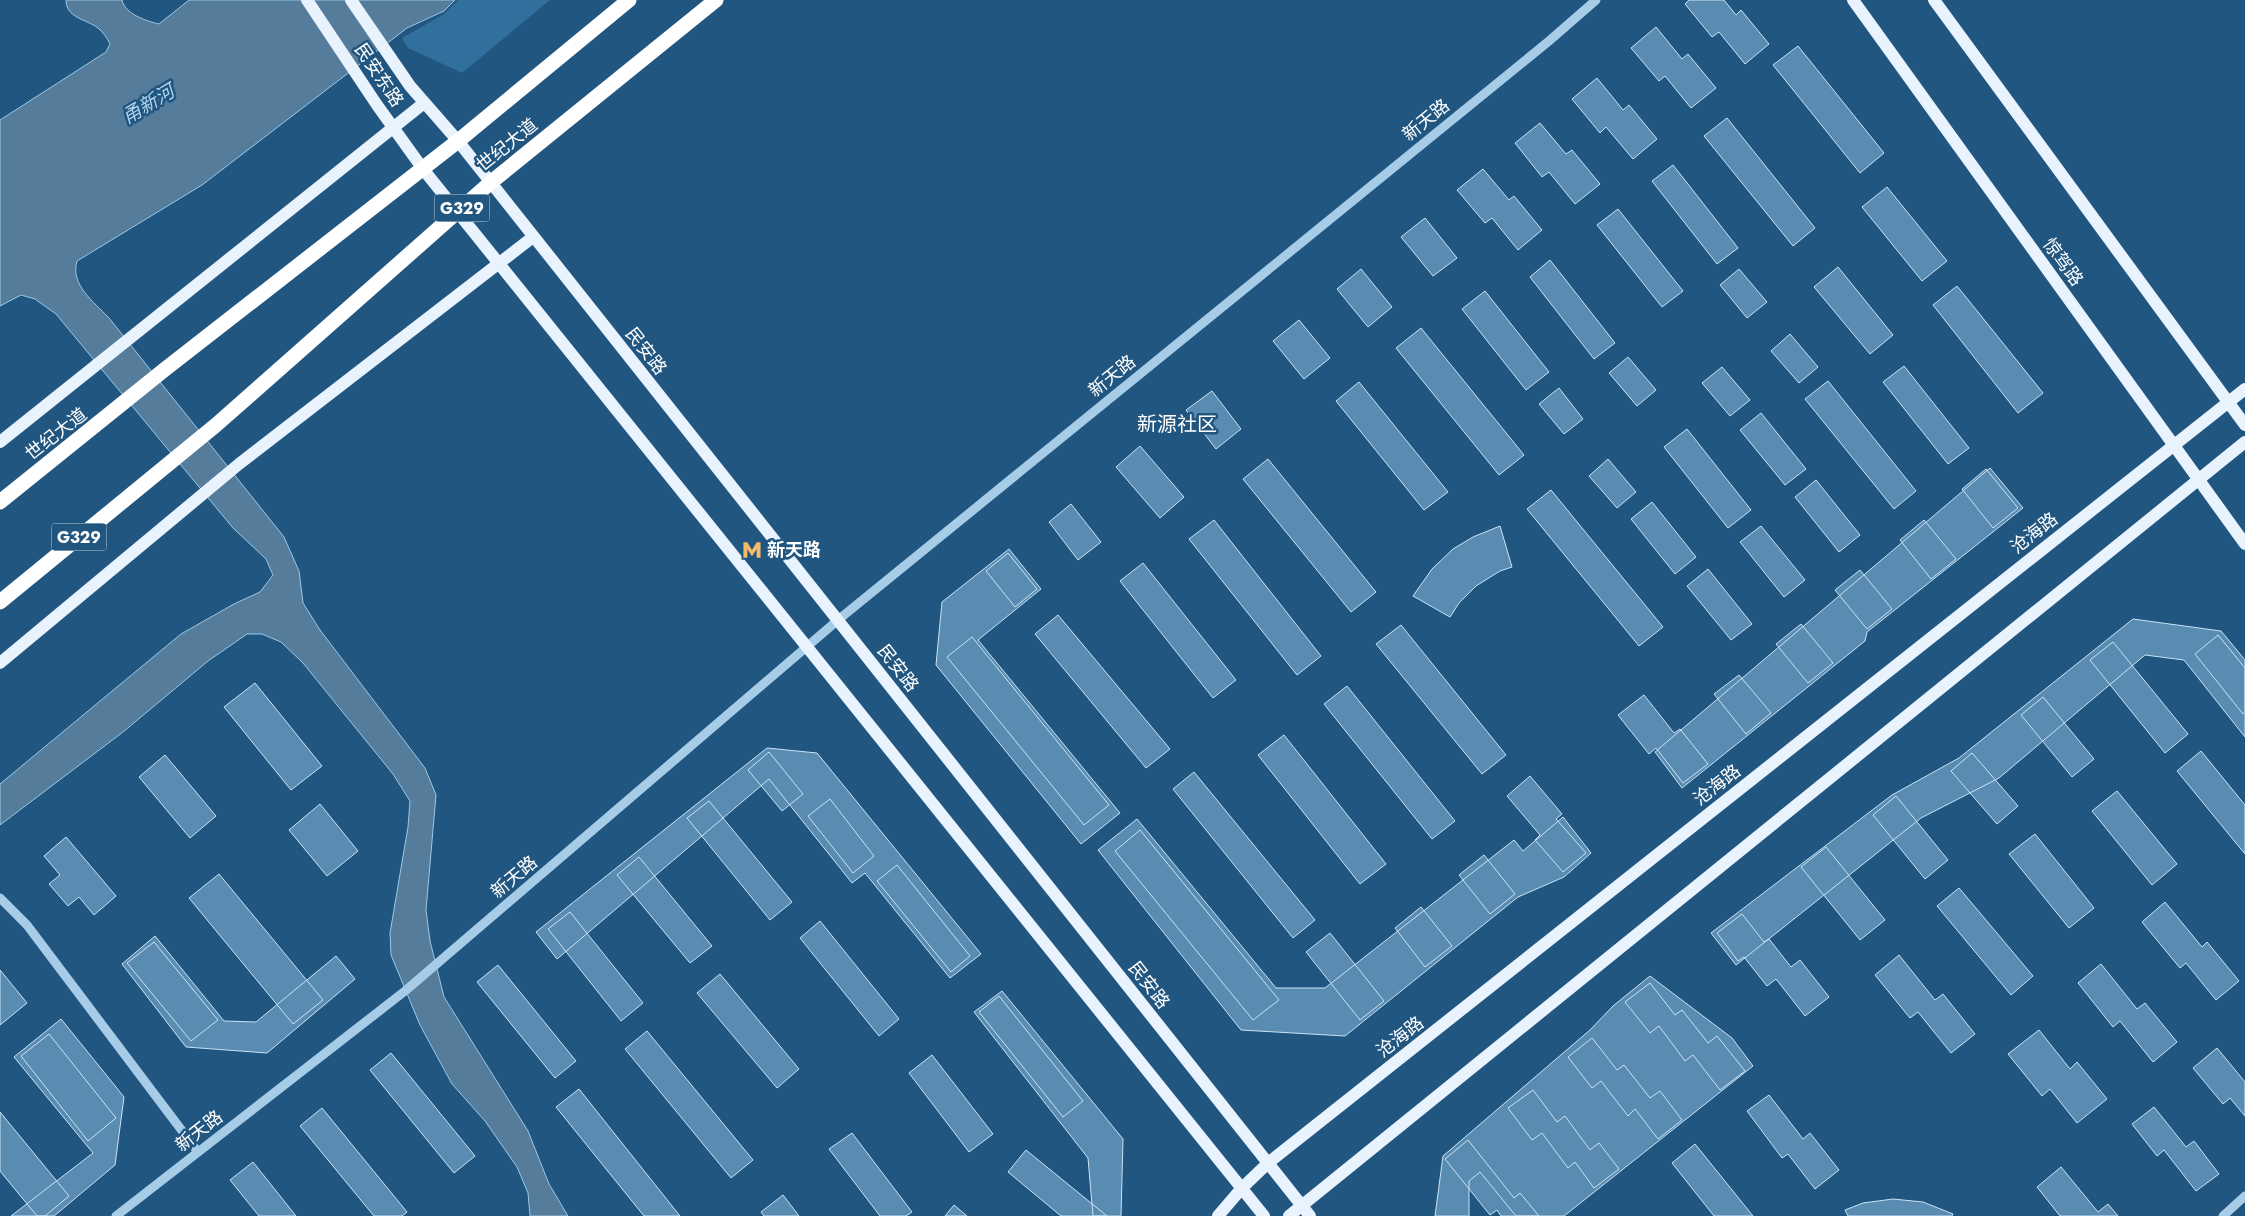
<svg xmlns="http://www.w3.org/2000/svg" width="2245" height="1216" viewBox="0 0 2245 1216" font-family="Jost,'Noto Sans SC',sans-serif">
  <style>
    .green { fill: #316f9c }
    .water { fill: #557c9a; stroke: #9ac9e9 }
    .building { fill: #5a8cb1; stroke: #cae3f6 }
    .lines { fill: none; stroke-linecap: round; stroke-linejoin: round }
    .minor { stroke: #a6cce7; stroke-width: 9 }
    .major { stroke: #e9f3fd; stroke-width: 12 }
    .highway { stroke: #fff; stroke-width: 15 }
    .labels { text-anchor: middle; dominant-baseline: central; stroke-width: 5; stroke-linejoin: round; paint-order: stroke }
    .shield { fill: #215680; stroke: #bcccd9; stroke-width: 1 }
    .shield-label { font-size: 16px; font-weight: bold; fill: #fff }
    .street-label { font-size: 18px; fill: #fff; stroke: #215680 }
    .poi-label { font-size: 18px; font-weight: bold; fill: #fff; stroke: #215680; text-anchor: start }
    .water-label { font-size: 19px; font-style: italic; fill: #b2d6ef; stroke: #215680 }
    .quarter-label { font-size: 20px; fill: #fff; stroke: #215680 }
  </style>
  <rect width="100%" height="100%" fill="#215680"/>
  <path class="green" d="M458 0H550L462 73 408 48 402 38 444 14Z"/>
  <path class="water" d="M66 0H122C125 14 146 21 159 24L189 0H455L444 11 407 28 202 185 77 261C70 285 94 302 109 318L284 537 299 571 303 603 320 630 425 768 436 795 426 910 430 941 444 997 528 1131 549 1184 568 1216H530L528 1193 517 1167 485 1121 452 1084 420 1025 391 955 390 933 408 827 410 801 393 774 303 663 281 642 262 634H247L208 661 123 732 0 825V784L181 634 234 604 260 592 273 575 266 559 233 528 56 314 35 299 21 295 0 306V120L106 52 110 44C107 38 103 32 98 28 86 19 66 18 66 0Z"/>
  <path class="building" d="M1689 0H1724L1736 15 1741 10 1769 44 1745 64 1719 32 1712 37 1685 4Z
    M1656 27 1682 59 1688 54 1716 88 1691 108 1665 76 1659 81 1631 48Z
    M1798 46 1884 153 1860 173 1773 65Z
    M1597 78 1623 110 1629 105 1657 139 1633 159 1606 127 1600 133 1572 99Z
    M1727 118 1815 228 1793 246 1704 136Z
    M1540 123 1566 154 1572 150 1600 184 1575 204 1549 172 1542 177 1515 143Z
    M1673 165 1738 248 1717 264 1652 181Z
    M1483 169 1509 200 1514 196 1542 230 1518 250 1492 218 1485 223 1457 190Z
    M1887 187 1947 261 1922 281 1862 207Z
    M1618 209 1683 291 1662 307 1597 225Z
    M1425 218 1457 258 1433 276 1401 237Z
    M1550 260 1615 343 1594 359 1530 277Z
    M1838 267 1893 335 1870 354 1814 287Z
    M1361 269 1392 307 1368 327 1337 289Z
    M1739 269 1767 302 1747 318 1720 285Z
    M1957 286 2043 393 2018 413 1933 305Z
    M1485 291 1549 372 1526 390 1462 309Z
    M1299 320 1330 358 1304 379 1273 341Z
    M1421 328 1524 455 1499 475 1396 348Z
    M1790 334 1818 367 1799 383 1771 351Z
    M1628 357 1656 390 1637 406 1609 373Z
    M1904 366 1969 448 1948 464 1883 382Z
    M1722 367 1750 400 1730 416 1702 383Z
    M1828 381 1916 491 1894 509 1805 399Z
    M1359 382 1448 492 1424 510 1336 401Z
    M1559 388 1583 419 1564 434 1539 404Z
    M1212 391 1241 429 1216 449 1186 410Z
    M1761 413 1806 469 1785 485 1740 430Z
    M1687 429 1751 510 1728 528 1664 447Z
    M1140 446 1184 497 1160 518 1116 467Z
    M1268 459 1376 592 1351 612 1243 479Z
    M1608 459 1636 492 1617 508 1589 476Z
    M1990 468 2023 508 1867 632 1865 641 1682 788 1655 752Z
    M1986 469 2018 508 1993 528 1962 489Z
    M1816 480 1860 535 1839 552 1795 497Z
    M1551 490 1663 627 1639 646 1527 509Z
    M1652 502 1696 557 1675 574 1631 519Z
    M1071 504 1101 542 1078 560 1049 522Z
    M1214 520 1321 656 1297 675 1189 539Z
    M1924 520 1956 559 1931 579 1900 540Z
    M1500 526 1512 567 1500 571 1476 586 1459 603 1450 617 1413 596 1432 569 1453 549 1473 537Z
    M1761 526 1805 580 1784 597 1740 542Z
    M1009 549 1041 589 978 640 1120 813 1081 844 936 665 942 602Z
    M1008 553 1037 589 1015 607 986 571Z
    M1143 563 1236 680 1213 698 1120 581Z
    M1708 569 1752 624 1731 640 1687 586Z
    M1860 570 1892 609 1867 629 1835 590Z
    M1058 615 1170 749 1146 768 1035 634Z
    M2133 619 2221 631 2245 660V737L2184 660 2145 655 1999 778 1921 818 1736 965 1711 933 1892 795 1959 758Z
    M1801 624 1833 663 1808 683 1776 644Z
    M1401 625 1506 755 1482 774 1376 644Z
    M2218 635 2245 668V712L2243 714 2195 654Z
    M972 637 1109 805 1084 825 947 657Z
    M2113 642 2188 734 2165 753 2090 660Z
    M1739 675 1771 713 1746 734 1714 694Z
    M255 683 322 766 291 790 224 707Z
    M1347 686 1455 821 1432 839 1324 704Z
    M1644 695 1674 733 1680 729 1708 764 1683 783 1656 748 1649 754 1618 715Z
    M2043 697 2094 759 2072 777 2021 715Z
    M1284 735 1386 864 1360 884 1258 755Z
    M767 748 817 753 981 954 950 978 865 873 852 883 769 779 557 959 536 932Z
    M2201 751 2245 805V854L2177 771Z
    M769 752 803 794 782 811 748 770Z
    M1972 753 2018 806 1997 824 1951 771Z
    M165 755 216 816 190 838 139 777Z
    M1194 772 1315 920 1293 938 1173 789Z
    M1530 776 1562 814 1556 819 1586 853 1563 872 1535 840 1540 835 1507 796Z
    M2117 791 2177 864 2152 885 2092 811Z
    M1896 796 1948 860 1925 879 1873 815Z
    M830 799 874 856 853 873 808 816Z
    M709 801 792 902 770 920 687 818Z
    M320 804 358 851 327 876 289 830Z
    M1563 817 1591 853 1564 877 1518 897 1345 1036 1241 1030 1098 850 1137 819 1276 988H1325L1514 840 1523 851Z
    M1140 830 1279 1000 1253 1020 1115 851Z
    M2035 834 2094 908 2069 928 2009 854Z
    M66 837 116 896 94 915 79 897 68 906 49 884 60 875 44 856Z
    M1826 847 1885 920 1860 940 1801 867Z
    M1484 855 1515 894 1490 914 1459 875Z
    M639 857 712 946 690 963 617 875Z
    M897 865 970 956 951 972 877 881Z
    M219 874 323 1000 293 1024 189 898Z
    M1959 888 2033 976 2011 995 1937 906Z
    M2165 902 2202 947 2207 942 2239 981 2216 1000 2186 963 2180 968 2142 922Z
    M1421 907 1452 946 1425 967 1395 928Z
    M570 912 643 1003 621 1021 548 929Z
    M1742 914 1764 942 1769 939 1791 967 1800 960 1829 997 1805 1016 1776 979 1767 986 1744 957 1738 961 1717 933Z
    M820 921 899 1019 879 1036 800 938Z
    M1330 933 1384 1001 1360 1020 1306 952Z
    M155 936 224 1021 256 1022 336 956 355 979 267 1053 186 1047 122 964Z
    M154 942 218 1020 191 1041 127 963Z
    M1899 955 1935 1000 1943 994 1975 1034 1951 1053 1918 1012 1910 1018 1875 975Z
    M2101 964 2137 1009 2145 1003 2177 1042 2153 1062 2120 1021 2113 1027 2078 983Z
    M498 965 576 1061 555 1078 477 982Z
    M0 970 27 1003 0 1025Z
    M720 974 799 1069 777 1088 697 993Z
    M1650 976 1732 1038 1753 1066 1564 1216H1516L1480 1172 1469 1181V1216H1435L1443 1156 1590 1030 1613 1006Z
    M1650 983 1675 1015 1682 1010 1708 1043 1717 1036 1745 1071 1720 1090 1693 1055 1685 1061 1659 1026 1650 1033 1625 1002Z
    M1002 991 1123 1139 1121 1216H1093L1088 1158 974 1012Z
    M999 996 1083 1101 1063 1117 979 1012Z
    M61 1019 124 1097 115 1165 54 1216H11L93 1153 14 1057Z
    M2039 1030 2070 1069 2077 1062 2107 1099 2077 1123 2050 1089 2042 1096 2008 1054Z
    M647 1031 753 1160 731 1178 625 1049Z
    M49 1034 116 1118 88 1141 21 1056Z
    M1592 1038 1617 1070 1624 1065 1650 1098 1660 1091 1682 1120 1658 1139 1635 1109 1628 1116 1601 1081 1592 1088 1568 1057Z
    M2217 1048 2245 1082V1116L2230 1098 2223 1104 2193 1068Z
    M391 1053 475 1156 454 1173 370 1070Z
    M932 1055 993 1134 969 1152 909 1073Z
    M579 1089 680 1216H644L556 1107Z
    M1533 1090 1557 1122 1565 1116 1590 1150 1599 1143 1619 1169 1594 1188 1575 1162 1568 1168 1542 1133 1532 1140 1508 1108Z
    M1769 1095 1803 1139 1810 1133 1839 1170 1815 1189 1788 1154 1782 1158 1747 1111Z
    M2154 1107 2186 1147 2194 1141 2219 1174 2196 1191 2164 1150 2157 1156 2132 1124Z
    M322 1108 407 1212 402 1216H374L300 1126Z
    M0 1112 69 1196 45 1216H37L0 1171Z
    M852 1133 912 1212 906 1216H880L829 1149Z
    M1468 1140 1514 1198 1520 1193 1539 1216H1501L1497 1210 1490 1215 1445 1159Z
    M1695 1144 1753 1216H1714L1672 1163Z
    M1026 1150 1107 1216H1061L1008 1172Z
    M253 1162 296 1216H259L230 1180Z
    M2061 1167 2098 1212 2108 1204 2118 1216H2060L2037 1187Z
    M783 1195 799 1216H764L761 1212Z
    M1893 1199 1923 1202 1953 1214 1952 1216H1848L1845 1210 1863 1203Z
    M954 1205 967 1216H945Z"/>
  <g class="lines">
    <path class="minor" d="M0 898 27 925 198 1152
      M116 1216 405 991 838 620 1549 41 1596 0
      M2223 1216 2245 1196"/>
    <path class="major" d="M307 0 377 105 423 169 1264 1216
      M351 0 410 86 458 141 1310 1216
      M1853 0 2245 544
      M1934 0 2245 425
      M0 442 424 103
      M0 663 239 464 533 237
      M1218 1216 1242 1188 1268 1163 2245 389
      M1289 1216 2245 442"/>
    <path class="highway" d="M0 502 164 370 458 141 629 0
      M0 602 216 425 490 183 716 0"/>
  </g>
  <defs>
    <symbol id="metro-bare" viewBox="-9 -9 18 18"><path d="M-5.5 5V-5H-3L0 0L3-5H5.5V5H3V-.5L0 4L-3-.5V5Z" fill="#f4ba68" stroke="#215680" stroke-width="2.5" paint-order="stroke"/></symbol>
  </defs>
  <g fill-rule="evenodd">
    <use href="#metro-bare" x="738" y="536" width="28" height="28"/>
  </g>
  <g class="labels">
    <g class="shield">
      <rect x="434.5" y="194.5" width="55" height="27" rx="4"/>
      <rect x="51.5" y="523.5" width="55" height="27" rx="4"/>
    </g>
    <g class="shield-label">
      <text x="462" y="208">G329</text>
      <text x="79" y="537">G329</text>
    </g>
    <g class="street-label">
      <text transform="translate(379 75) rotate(56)">民安东路</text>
      <text transform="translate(1426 120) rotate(-39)">新天路</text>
      <text transform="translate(507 145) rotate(-39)">世纪大道</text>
      <text transform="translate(2063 262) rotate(54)">惊驾路</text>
      <text transform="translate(646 351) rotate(52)">民安路</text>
      <text transform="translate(1112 376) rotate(-39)">新天路</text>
      <text transform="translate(56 434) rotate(-38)">世纪大道</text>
      <text transform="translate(2034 533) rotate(-38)">沧海路</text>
      <text transform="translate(898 668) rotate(52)">民安路</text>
      <text transform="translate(1717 785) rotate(-38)">沧海路</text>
      <text transform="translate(514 877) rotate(-40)">新天路</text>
      <text transform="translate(1149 985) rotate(52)">民安路</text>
      <text transform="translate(1400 1037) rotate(-38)">沧海路</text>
      <text transform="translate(199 1131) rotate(-38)">新天路</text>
    </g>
    <g class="poi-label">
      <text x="767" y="550">新天路</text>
    </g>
    <g class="water-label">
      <text transform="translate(148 104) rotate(-31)">甬新河</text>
    </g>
    <g class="quarter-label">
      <text x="1177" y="424">新源社区</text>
    </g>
  </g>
</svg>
